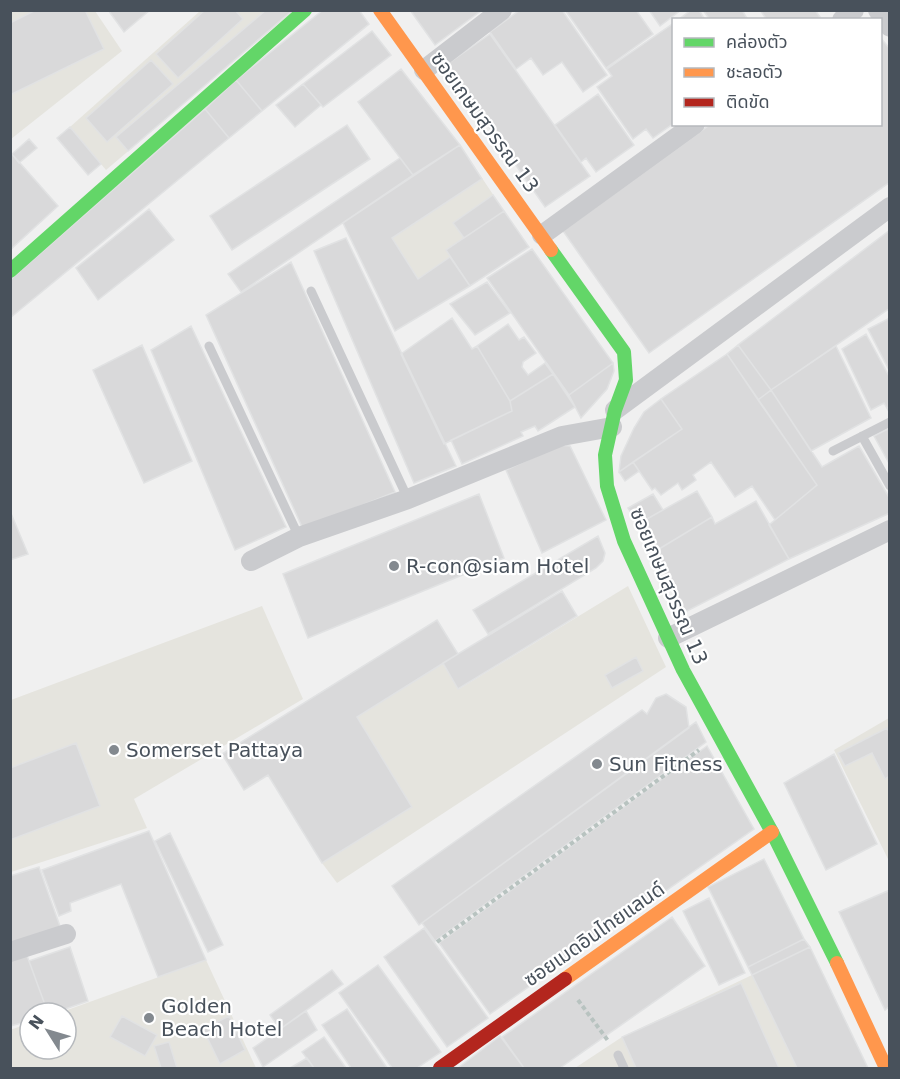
<svg xmlns="http://www.w3.org/2000/svg" width="900" height="1079" viewBox="0 0 900 1079" font-family="'DejaVu Sans','Noto Sans Thai',sans-serif">
  <style>
    .commercial { fill: #e5e4de }
    .building { fill: #d9d9da; stroke: #e1e2e3; stroke-width: 1.5 }
    .lines { fill: none; stroke-linecap: round; stroke-linejoin: round }
    .path { stroke: #b8c3c0; stroke-width: 4; stroke-dasharray: 4.5 3; stroke-linecap: butt }
    .lane { stroke: #cacbce; stroke-width: 9 }
    .street { stroke: #cacbce; stroke-width: 20 }
    .fast { stroke: #63d668; stroke-width: 14 }
    .slow { stroke: #ff974d; stroke-width: 14 }
    .jam { stroke: #b3261e; stroke-width: 14 }
    .poi-dot { fill: #83898f; stroke: #fff; stroke-width: 2 }
    .labels { text-anchor: middle; dominant-baseline: central; stroke-width: 4.5; stroke-linejoin: round; paint-order: stroke }
    .street-label { font-size: 20px; fill: #48515b; stroke: #fff }
    .poi-label { font-size: 20px; fill: #48515b; stroke: #fff; text-anchor: start }
  </style>
  <rect width="100%" height="100%" fill="#f0f0f0"/>
  <path class="commercial" d="M11 11H95L122 51 11 139Z
    M200 11H293L106 170 70 127Z
    M460 145 504 211 446 250 470 286 395 331 343 223Z
    M628 586 666 667 337 883 322 863 269 775 244 790 222 754 421 630 459 689Z
    M262 606 303 699 134 799 147 828 11 872V700Z
    M889 718V861L834 750Z
    M206 960 256 1068H11L10 1030 30 1023V1049H66V1013H59Z
    M752 975 797 1068H575L622 1037Z"/>
  <path class="building" d="M36 10H85L104 49 10 95V23Z
    M108 10H150L124 32Z
    M205 10H235L243 19 178 78 156 54Z
    M266 10H293L128 151 116 137Z
    M323 10H359L369 24 262 111 236 80Z
    M410 10H482L435 45Z
    M520 10H562L607 75 583 92 562 62 543 75 531 58 516 69 490 32Z
    M565 10H636L653 34 606 68Z
    M649 10H681L660 26Z
    M691 10H699L705 20H678Z
    M703 10H742L748 20H710Z
    M760 10H815L820 17 817 20H767Z
    M674 23V123L653 138 646 129 633 139 597 87 612 76 607 69Z
    M372 31 391 55 323 107 303 84Z
    M490 34 590 176 545 207 446 65Z
    M880 37 890 49V182L649 353 563 231 711 124H880Z
    M151 60 173 84 107 142 86 118Z
    M401 69 460 145 413 175 358 102Z
    M236 80 262 111 229 138 205 109Z
    M303 84 321 105 295 127 276 105Z
    M598 94 634 145 596 172 586 158 581 162 555 125Z
    M205 109 229 138 10 318V280Z
    M347 125 370 159 232 250 210 216Z
    M70 127 101 164 88 175 57 138Z
    M29 139 37 148 19 163 12 154Z
    M460 145 482 179 392 238 418 279 450 257 470 286 395 331 343 223Z
    M12 154 58 206 10 250V155Z
    M400 158 413 175 241 292 228 274Z
    M493 195 504 211 464 238 453 223Z
    M149 209 174 240 98 300 76 268Z
    M504 211 529 247 470 286 446 250Z
    M890 230V308L771 390 738 345Z
    M346 238 456 466 414 483 314 251Z
    M532 249 613 363 569 395 487 278Z
    M291 262 395 492 303 529 206 315Z
    M487 282 510 313 475 335 450 304Z
    M452 318 472 349 477 346 510 401 512 411 444 444 401 354Z
    M890 318V372L868 329Z
    M508 324 519 340 524 337 536 353 523 362 522 367 528 375 545 363 553 374 510 401 477 346Z
    M191 326 286 527 235 550 151 350Z
    M866 334 890 378 888 410 884 403 871 410 842 349Z
    M142 345 192 461 144 483 93 370Z
    M738 345 771 390 758 400 727 354Z
    M836 346 871 418 811 451 771 390Z
    M727 354 817 485 775 520 752 486 735 497 711 462 693 475 696 480 682 490 678 483 661 495 655 488 652 490 633 462 682 429 661 399Z
    M613 363 614 371 607 389 581 418 569 395Z
    M553 374 575 407 538 431 535 426 521 432 523 436 462 464 451 440 512 411 510 401Z
    M771 390 822 467 859 446 890 499V513L789 559 769 525 817 485 758 400Z
    M661 399 682 429 619 472 621 456 634 428 644 412Z
    M890 428V465L874 436Z
    M559 445 570 446 606 520 542 553 506 470Z
    M633 462 639 471 625 481 619 472Z
    M697 491 712 517 654 552 638 524Z
    M479 494 504 558 308 638 283 574Z
    M653 494 663 510 638 524 628 508Z
    M756 501 789 559 685 612 654 552 712 517 715 524Z
    M10 511 28 554 10 560Z
    M598 536 605 553 603 561 596 568 488 634 473 610Z
    M562 591 577 616 458 689 443 663Z
    M437 620 458 654 357 717 412 807 322 863 268 775 244 790 222 754Z
    M636 657 643 671 612 688 605 675Z
    M666 694 686 707 689 728 419 925 392 886 642 710 647 714 656 698Z
    M696 722 706 742 435 941 422 923Z
    M887 728 890 733V776L885 779 872 753 845 766 838 753Z
    M76 743 100 806 10 840V768Z
    M707 746 754 829 490 1014 439 943Z
    M834 754 877 844 826 870 784 783Z
    M149 831 206 960 158 977 121 884 70 903 71 911 59 916 42 870Z
    M170 833 223 945 208 952 155 841Z
    M764 859 804 939 748 967 708 887Z
    M39 867 61 929 10 944V876Z
    M890 890V1006L885 1010 839 912Z
    M709 898 745 973 719 985 683 911Z
    M672 917 705 966 560 1068H524L502 1037Z
    M424 928 488 1018 447 1047 384 957Z
    M804 939 810 947 752 975 748 967Z
    M70 947 88 1001 54 1013H48L29 961Z
    M810 947 868 1068H797L752 975Z
    M26 953 48 1013H30V1021L10 1026V959Z
    M378 965 441 1052 417 1068H392L339 993Z
    M332 970 343 984 280 1029 270 1015Z
    M741 983 779 1068H636L622 1037Z
    M347 1009 387 1068H351L322 1025Z
    M306 1011 317 1030 263 1067 253 1048Z
    M122 1016 157 1035 145 1056 110 1037Z
    M229 1016 245 1050 220 1064 203 1029Z
    M500 1036 524 1068H458Z
    M324 1037 346 1068H314L302 1052Z
    M169 1042 177 1068H161L154 1046Z
    M307 1058 314 1068H290Z"/>
  <g class="lines">
    <path class="path" d="M437 942 699 750
      M578 1000 609 1042"/>
    <path class="lane" d="M311 291 408 499
      M209 346 299 537
      M862 436 890 486
      M833 451 890 422
      M618 1055 624 1068"/>
    <path class="street" d="M878 10 890 27
      M842 20 854 10
      M424 70 502 10
      M542 235 695 124
      M615 410 890 207
      M251 561 299 537 408 499 562 436 612 427
      M668 638 890 530
      M10 952 66 934"/>
    <path class="fast" d="M551 250 624 352 626 380 615 410 605 455 607 486 624 541 683 670 772 832 837 963
      M10 271 305 10"/>
    <path class="slow" d="M380 10 551 250
      M837 963 886 1068
      M565 979 772 832"/>
    <path class="jam" d="M440 1068 565 979"/>
  </g>
  <g class="poi-dot">
    <circle cx="394" cy="566" r="6"/>
    <circle cx="114" cy="750" r="6"/>
    <circle cx="597" cy="764" r="6"/>
    <circle cx="149" cy="1018" r="6"/>
  </g>
  <g class="labels">
    <g class="street-label">
      <text transform="translate(485 122) rotate(54)">ซอยเกษมสุวรรณ 13</text>
      <text transform="translate(669 586) rotate(67)">ซอยเกษมสุวรรณ 13</text>
      <text transform="translate(594 934) rotate(-35)">ซอยเมดอินไทยแลนด์</text>
    </g>
    <g class="poi-label">
      <text x="406" y="566">R-con@siam Hotel</text>
      <text x="126" y="750">Somerset Pattaya</text>
      <text x="609" y="764">Sun Fitness</text>
      <text x="161" y="1006">Golden<tspan x="161" dy="23">Beach Hotel</tspan></text>
    </g>
  </g>
  <rect width="900" height="1079" fill="none" stroke="#48515b" stroke-width="24"/>
  <rect x="672" y="18" width="210" height="108" fill="#ffffff" stroke="#b6b9bd" stroke-width="1.5"/>
  <rect x="684" y="38" width="30" height="9" fill="#63d668" stroke="#b6b9bd" stroke-width="1.5"/>
  <text x="726" y="48" font-size="18" fill="#48515b">คล่องตัว</text>
  <rect x="684" y="68" width="30" height="9" fill="#ff974d" stroke="#b6b9bd" stroke-width="1.5"/>
  <text x="726" y="78" font-size="18" fill="#48515b">ชะลอตัว</text>
  <rect x="684" y="98" width="30" height="9" fill="#b3261e" stroke="#b6b9bd" stroke-width="1.5"/>
  <text x="726" y="108" font-size="18" fill="#48515b">ติดขัด</text>
  <g transform="translate(48 1031) rotate(307)"><circle r="28" fill="#ffffff" stroke="#b6b9bd" stroke-width="1.5"/>
  <path d="M0-4.5L10 22L0 15L-10 22Z" fill="#83898f"/>
  <text y="-9" font-size="16" font-weight="bold" text-anchor="middle" fill="#48515b">N</text>
  </g>
</svg>
